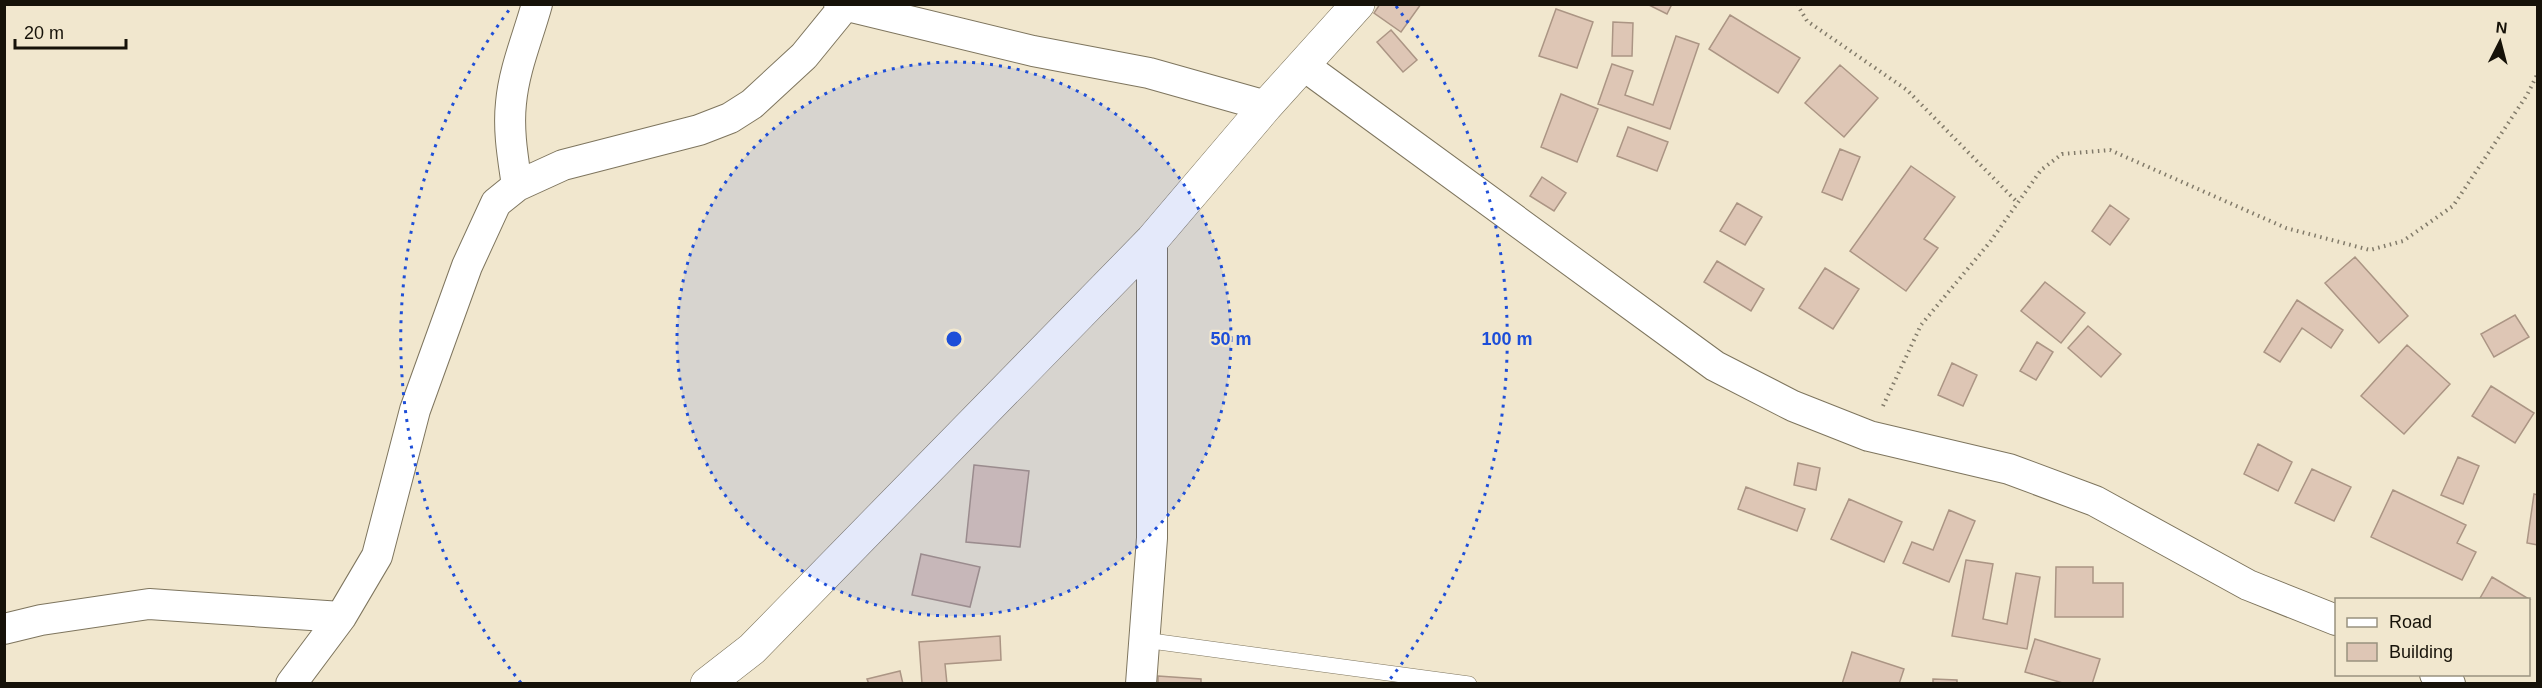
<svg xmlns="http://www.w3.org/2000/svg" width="2542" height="688" viewBox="0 0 2542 688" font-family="Arial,sans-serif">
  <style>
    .building { fill: #dec6b5; stroke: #ab9584; stroke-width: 1.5 }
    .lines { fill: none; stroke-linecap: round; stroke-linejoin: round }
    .service-casing { stroke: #7e755e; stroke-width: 16 }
    .minor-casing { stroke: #7e755e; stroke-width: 32 }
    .tertiary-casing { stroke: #7e755e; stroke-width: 34 }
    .path { stroke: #827b6a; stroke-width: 4; stroke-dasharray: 1.5 4.5; stroke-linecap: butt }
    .service { stroke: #fff; stroke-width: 15 }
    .minor { stroke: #fff; stroke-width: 30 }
    .tertiary { stroke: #fff; stroke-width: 33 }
    .ring { fill: none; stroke: #1d4ed8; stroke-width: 3; stroke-dasharray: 3 6 }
    .centre { fill: #1d4ed8; stroke: #f1e7ce; stroke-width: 3 }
    .ring-label { font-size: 18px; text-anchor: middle; font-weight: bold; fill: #1d4ed8; stroke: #f1e7ce; stroke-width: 4.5; stroke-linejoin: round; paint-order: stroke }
  </style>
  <rect width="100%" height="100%" fill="#f1e7ce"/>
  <path class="building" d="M1380 4H1421L1401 32 1374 13Z
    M1647 4H1672L1667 14Z
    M1556 9 1593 22 1577 68 1539 56Z
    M1730 15 1800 58 1778 93 1709 49Z
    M1613 22 1633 23 1632 56H1612Z
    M1391 30 1417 60 1403 72 1377 42Z
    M1676 36 1699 44 1670 129 1598 104 1612 64 1633 71 1625 95 1653 105Z
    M1840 65 1878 98 1844 137 1805 103Z
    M1561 94 1598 109 1577 162 1541 147Z
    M1628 127 1668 142 1657 171 1617 156Z
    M1840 149 1860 157 1842 200 1822 192Z
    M1911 166 1955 197 1924 239 1938 248 1906 291 1850 251Z
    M1542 177 1566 193 1554 211 1530 196Z
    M1737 203 1762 217 1745 245 1720 231Z
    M2110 205 2129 219 2110 245 2092 231Z
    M2355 257 2408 316 2379 343 2325 283Z
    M1717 261 1764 289 1751 311 1704 282Z
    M1825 268 1859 289 1833 329 1799 308Z
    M2045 282 2085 313 2061 343 2021 311Z
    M2297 300 2343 330 2331 348 2302 328 2280 362 2264 352Z
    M2515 315 2529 337 2494 357 2481 334Z
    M2088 326 2121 354 2101 377 2068 348Z
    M2037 342 2053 352 2036 380 2020 371Z
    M2407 345 2450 384 2404 434 2361 396Z
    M1952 363 1977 375 1963 406 1938 395Z
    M2491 386 2534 413 2515 443 2472 416Z
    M2258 444 2292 462 2278 491 2244 474Z
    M2458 457 2479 466 2463 504 2441 495Z
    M1798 463 1820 468 1816 490 1794 485Z
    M974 465 1029 471 1020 547 966 542Z
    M2312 469 2351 487 2334 521 2295 503Z
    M1746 487 1805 509 1797 531 1738 509Z
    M2393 490 2466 525 2457 543 2476 552 2462 580 2371 537Z
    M2534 494 2538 495V545L2527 543Z
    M1849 499 1902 522 1884 562 1831 539Z
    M1949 510 1975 521 1949 582 1903 563 1912 542 1933 550Z
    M921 554 980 567 970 607 912 595Z
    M1966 560 1993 564 1983 619 2007 624 2016 573 2040 577 2027 649 1952 636Z
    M2056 567H2093V583H2123V617H2055Z
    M2492 577 2529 599 2479 600Z
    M1000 636 1001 660 945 664 947 684H922L919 642Z
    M2035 639 2100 659 2092 684H2066L2025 672Z
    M1852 652 1904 669 1899 684H1842Z
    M900 671 903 684H869L867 679Z
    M1158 676 1201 679V684H1158Z
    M1933 679 1957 680V684H1933Z"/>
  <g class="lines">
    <defs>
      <path id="service" d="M1144 640 1469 684"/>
      <path id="minor" d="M839 4 1033 51 1149 73 1266 106
        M1303 65 1715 366 1793 406 1869 436 2009 469 2095 501 2248 585 2336 620
        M517 186C513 158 508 131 511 103 514 69 528 37 537 4
        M4 629 41 620 149 604 341 617
        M2435 674 2450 684
        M291 684 341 617 377 556 415 410 467 266 496 203 517 186 563 165 699 130 730 118 752 104 804 56 844 7
        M1141 684 1152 538V240"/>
      <path id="tertiary" d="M707 684 752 649 1152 240 1266 106 1358 4"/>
    </defs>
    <use href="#service" class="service-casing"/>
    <use href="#minor" class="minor-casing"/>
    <use href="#tertiary" class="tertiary-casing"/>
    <path class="path" d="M1797 4 1807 21 1907 90 2018 203
      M1883 406 1921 325 1990 242 2041 170 2062 154 2110 150 2286 228 2370 250 2403 241 2453 206 2527 95 2538 73"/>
    <use href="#service" class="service"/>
    <use href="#minor" class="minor"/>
    <use href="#tertiary" class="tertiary"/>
  </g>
  <circle cx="954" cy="339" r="277" fill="#1d4ed8" fill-opacity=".12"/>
  <g class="ring">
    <circle cx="954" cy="339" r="277"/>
    <path d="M521 683A553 553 0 0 1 512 6M1396 6A553 553 0 0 1 1387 683"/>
  </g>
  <circle cx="954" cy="339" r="9" class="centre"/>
  <g class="ring-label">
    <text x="1231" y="345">50 m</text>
    <text x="1507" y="345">100 m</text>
  </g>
  <rect width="2542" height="688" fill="none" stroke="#161209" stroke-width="12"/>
  <rect x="2335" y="598" width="195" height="78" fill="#f1e7ce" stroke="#99927f" stroke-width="1.5"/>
  <rect x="2347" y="618" width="30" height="9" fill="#ffffff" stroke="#99927f" stroke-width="1.5"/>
  <text x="2389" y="628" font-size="18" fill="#161209">Road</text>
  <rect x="2347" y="643" width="30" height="18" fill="#dec6b5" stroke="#99927f" stroke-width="1.5"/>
  <text x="2389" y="658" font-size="18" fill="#161209">Building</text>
  <g transform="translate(2500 42) rotate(6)" stroke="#f1e7ce" stroke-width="4.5" paint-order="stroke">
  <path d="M0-4.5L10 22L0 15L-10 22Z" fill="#161209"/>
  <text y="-9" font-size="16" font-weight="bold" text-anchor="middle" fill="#161209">N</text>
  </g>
  <path d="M15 39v9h111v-9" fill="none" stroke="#161209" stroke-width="3"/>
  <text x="24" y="39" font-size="18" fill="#161209" stroke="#f1e7ce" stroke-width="4.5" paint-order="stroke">20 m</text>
</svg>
